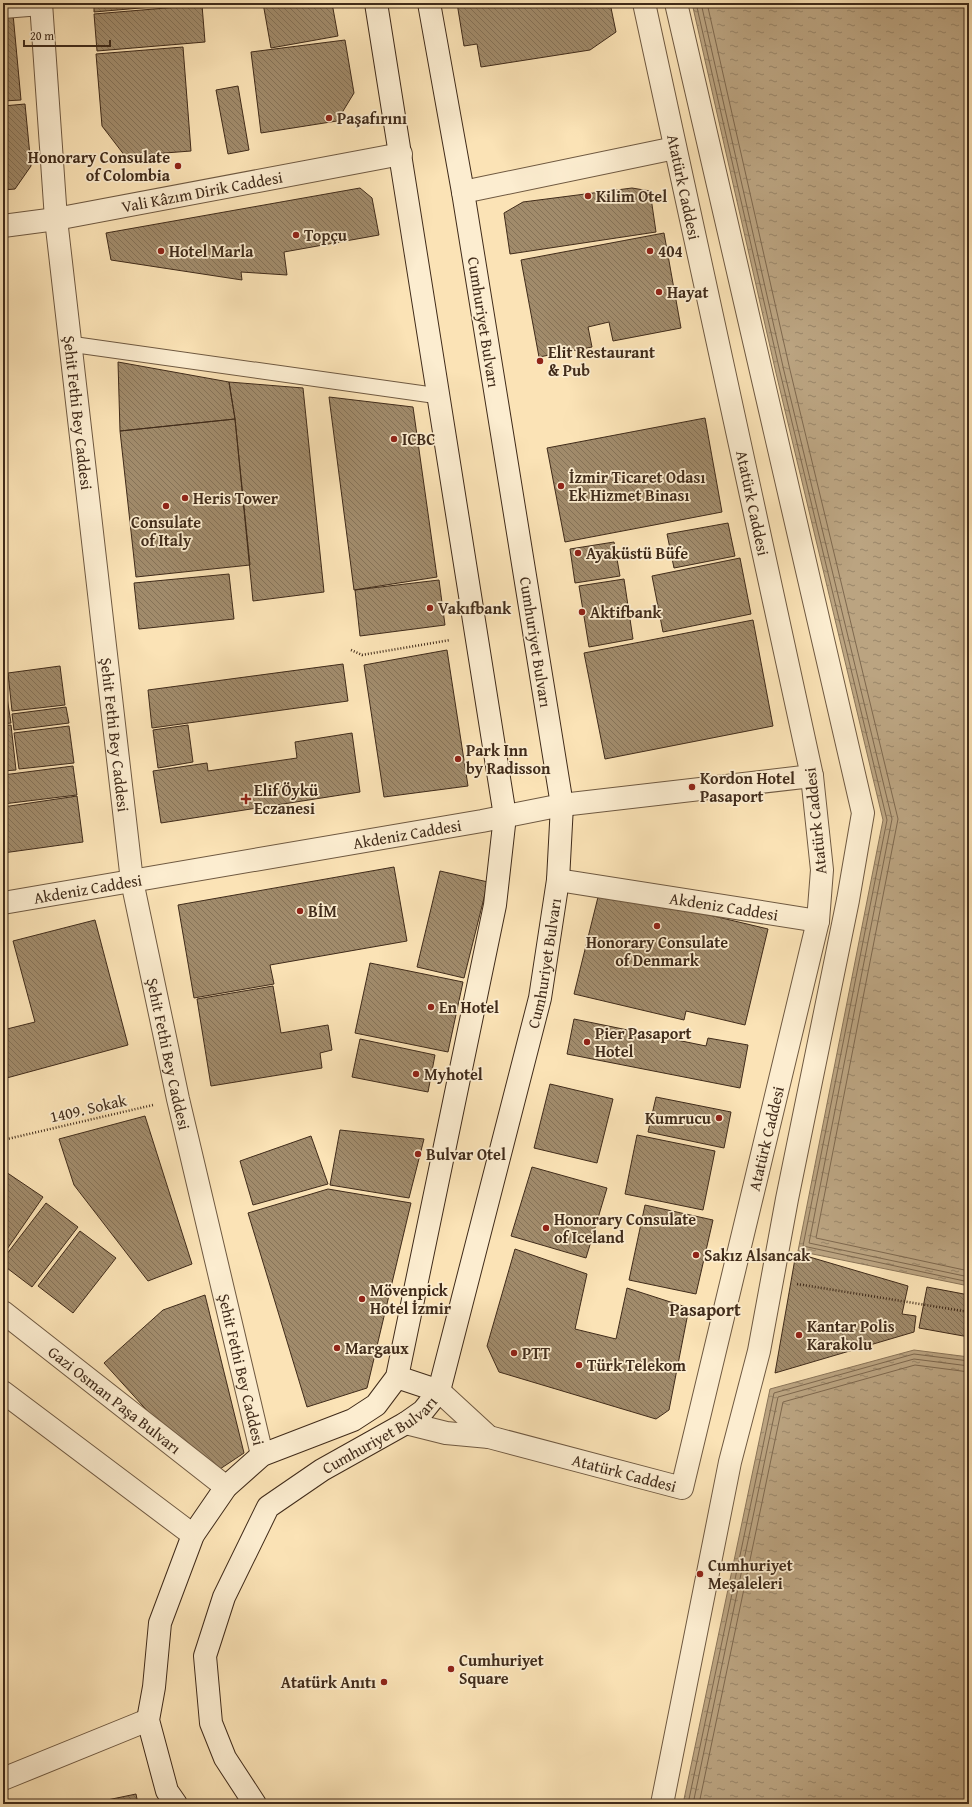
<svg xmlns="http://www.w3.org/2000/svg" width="972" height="1807" viewBox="0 0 972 1807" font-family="'Gentium Book Plus',serif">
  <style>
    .water { fill: url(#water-ripples); stroke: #8a7458 }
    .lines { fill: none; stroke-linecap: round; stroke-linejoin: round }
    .shore { stroke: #7e684e; stroke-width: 1 }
    .building { fill: url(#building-back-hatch); stroke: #402b1a }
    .service-casing { stroke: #6f5941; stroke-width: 17 }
    .pedestrian-casing { stroke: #6f5941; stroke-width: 24 }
    .minor-casing { stroke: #6f5941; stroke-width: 24 }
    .tertiary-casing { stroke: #6f5941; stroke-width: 24 }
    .secondary-casing { stroke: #402b1a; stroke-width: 24 }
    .path { stroke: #402b1a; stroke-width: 2.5; stroke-dasharray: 1 2; stroke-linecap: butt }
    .service { stroke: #fcedd0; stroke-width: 15 }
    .pedestrian { stroke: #fcedd0; stroke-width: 22 }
    .minor { stroke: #fcedd0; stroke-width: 22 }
    .tertiary { stroke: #fcedd0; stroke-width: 22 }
    .secondary { stroke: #fcedd0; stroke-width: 22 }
    .poi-dot { fill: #8f2418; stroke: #fcedd0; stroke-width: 1.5 }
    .labels { text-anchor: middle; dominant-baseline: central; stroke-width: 3.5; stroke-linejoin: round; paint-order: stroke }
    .poi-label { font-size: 16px; font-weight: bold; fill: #402b1a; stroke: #fcedd0; text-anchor: start }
    .street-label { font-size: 16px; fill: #402b1a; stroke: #fcedd0 }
    .quarter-label { font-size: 18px; font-weight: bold; fill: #402b1a; stroke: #fcedd0 }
  </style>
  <defs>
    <pattern id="water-ripples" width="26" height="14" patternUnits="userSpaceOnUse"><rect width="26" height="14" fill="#bba481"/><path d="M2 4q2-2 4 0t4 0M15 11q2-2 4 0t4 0" fill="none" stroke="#998669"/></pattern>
    <pattern id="building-back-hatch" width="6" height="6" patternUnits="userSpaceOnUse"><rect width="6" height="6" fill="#a18b6b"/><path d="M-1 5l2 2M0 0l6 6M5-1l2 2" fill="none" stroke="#857257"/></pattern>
  </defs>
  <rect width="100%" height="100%" fill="#fbe3b6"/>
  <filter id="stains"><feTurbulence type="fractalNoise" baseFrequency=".005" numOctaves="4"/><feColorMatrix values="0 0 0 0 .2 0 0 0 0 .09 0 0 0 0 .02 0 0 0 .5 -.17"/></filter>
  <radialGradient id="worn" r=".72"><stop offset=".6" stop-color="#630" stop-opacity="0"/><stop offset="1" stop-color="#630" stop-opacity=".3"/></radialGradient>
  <path class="water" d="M692 3H969V1286L798 1251 883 820 776 373Z
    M914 1350 969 1357V1804H683L770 1389Z"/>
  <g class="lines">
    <path class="shore" d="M696 3 780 372 887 820 803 1246 969 1282
      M701 3 784 371 892 819 809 1243 969 1277
      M707 3 790 370 898 819 816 1238 969 1271
      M688 1804 774 1393 914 1354 969 1361
      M693 1804 778 1397 914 1359 969 1366
      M699 1804 783 1402 915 1365 969 1372"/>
  </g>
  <path class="building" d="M94 3H198L94 12Z
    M263 3H332L338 36 271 48Z
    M457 3H610L616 32 590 50 481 67 477 44 464 46Z
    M202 5 205 42 97 51 94 14Z
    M13 14 21 100 3 101V15Z
    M345 40 354 93 337 121 261 133 251 52Z
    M183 47 191 151 125 156 102 126 96 54Z
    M238 86 249 150 228 154 216 90Z
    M25 104 31 166 15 189 3 190V106Z
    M360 188 372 198 379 235 284 252 287 275 241 272 242 280 111 260 106 233Z
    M632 188 650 191 656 232 510 254 504 213 523 202Z
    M664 233 681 328 613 341 609 322 588 327 592 347 539 357 521 260Z
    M118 362 229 382 235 419 120 431Z
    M229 382 303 388 324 592 253 601 235 419Z
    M329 397 413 407 437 577 354 590Z
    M705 418 722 512 565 542 547 448Z
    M235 419 250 565 136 577 120 431Z
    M728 523 735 556 674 568 667 534Z
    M614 542 620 576 575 583 570 549Z
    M740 558 751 614 663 632 652 576Z
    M229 574 234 619 139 629 134 583Z
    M624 579 633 639 589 647 579 586Z
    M439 580 445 625 360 636 355 590Z
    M753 620 773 726 605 759 584 653Z
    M447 650 468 786 384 797 364 665Z
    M343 664 348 701 152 728 148 690Z
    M60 666 65 705 12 711 8 673Z
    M3 672 11 723 3 724Z
    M66 707 69 723 14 730 12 714Z
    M11 725 16 770 3 771V726Z
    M188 725 193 762 158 768 153 730Z
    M69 726 74 763 19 769 14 733Z
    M352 733 360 792 161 823 153 771 207 763 208 771 297 758 295 742Z
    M73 766 77 795 3 804V775Z
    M77 796 83 842 3 853V807Z
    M394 867 407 941 270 965 274 984 194 998 178 905Z
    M440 871 488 882 464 978 417 967Z
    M600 889 768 929 745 1025 686 1011 684 1020 574 994Z
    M95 920 128 1045 3 1079V1030L35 1022 13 941Z
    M370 963 463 982 448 1052 355 1033Z
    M273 986 281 1033 328 1025 332 1050 320 1053 322 1068 211 1086 197 999Z
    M574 1019 706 1046 708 1038 748 1045 740 1088 567 1054Z
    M360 1039 435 1055 428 1092 352 1077Z
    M550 1084 613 1099 597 1163 534 1148Z
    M656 1097 731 1112 724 1148 648 1132Z
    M145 1116 192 1264 148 1281 74 1185 59 1139Z
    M340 1130 424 1139 409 1198 330 1185Z
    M637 1135 715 1151 703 1210 625 1194Z
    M311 1136 328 1184 253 1205 240 1161Z
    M532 1167 607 1188 586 1258 511 1236Z
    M3 1170 43 1197 3 1255Z
    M328 1189 411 1203 367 1388 307 1407 248 1213Z
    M46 1203 78 1227 32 1287 3 1265V1259Z
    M645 1205 713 1220 696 1294 629 1280Z
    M80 1231 116 1258 73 1313 38 1286Z
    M515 1249 587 1274 575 1329 616 1339 627 1288 689 1308 669 1410 656 1419 499 1372 487 1346Z
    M796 1253 908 1286 902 1314 916 1316 914 1332 775 1373Z
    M927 1287 969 1295V1337L919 1328Z
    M205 1295 244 1453 220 1469 162 1427 104 1363 163 1310Z
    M136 1794 138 1804H88Z"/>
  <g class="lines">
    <defs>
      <path id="service" d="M70 344 439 396"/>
      <path id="pedestrian" d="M662 1804 730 1462 759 1351 787 1199 848 900 863 813 676 3"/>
      <g id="minor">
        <path d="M41 3 56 219"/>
        <path d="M3 7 41 4"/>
        <path d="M463 192 675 148"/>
        <path id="s1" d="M3 226 56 219 401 154"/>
        <path id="s2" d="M558 880 818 921"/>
        <path id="s3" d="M3 903 482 821 562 805 812 776"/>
        <path id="s4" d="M439 1391 489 1437 682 1488 818 921 822 870 812 776 644 3"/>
        <path d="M406 1423 446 1433 489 1437"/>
      </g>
      <g id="tertiary">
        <path id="s5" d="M56 219 132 881 178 1099 262 1455"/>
        <path id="s6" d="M3 1312 226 1487"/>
        <path d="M3 1392 193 1535"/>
        <path d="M3 1779 148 1720"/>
      </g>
      <g id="secondary">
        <path d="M397 1377 439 1391"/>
        <path d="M176 1804 167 1791 148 1720 154 1687 160 1623 193 1535 226 1487 262 1455 353 1420 376 1405 397 1377 495 905 505 816 376 3"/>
        <path id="s7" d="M255 1804 225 1758 211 1723 205 1656 224 1597 268 1507 322 1470 406 1423 423 1411 439 1391 540 998 558 880 562 805 463 192 429 3"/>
      </g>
    </defs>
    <use href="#service" class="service-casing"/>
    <use href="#pedestrian" class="pedestrian-casing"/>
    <use href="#minor" class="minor-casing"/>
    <use href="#tertiary" class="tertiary-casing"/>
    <use href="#secondary" class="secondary-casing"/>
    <path class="path" d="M351 650 362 655 450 640
      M3 1140 153 1105
      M797 1284 969 1312"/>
    <use href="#service" class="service"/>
    <use href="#pedestrian" class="pedestrian"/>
    <use href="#minor" class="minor"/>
    <use href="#tertiary" class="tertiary"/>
    <use href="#secondary" class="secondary"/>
  </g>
  <g class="poi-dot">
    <circle cx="329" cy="118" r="4"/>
    <circle cx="178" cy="166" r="4"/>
    <circle cx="588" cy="196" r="4"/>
    <circle cx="296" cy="235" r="4"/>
    <circle cx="161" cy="251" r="4"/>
    <circle cx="650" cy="251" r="4"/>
    <circle cx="659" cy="292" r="4"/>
    <circle cx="540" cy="361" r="4"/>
    <circle cx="394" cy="439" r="4"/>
    <circle cx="561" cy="486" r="4"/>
    <circle cx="185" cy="498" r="4"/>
    <circle cx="166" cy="506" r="4"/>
    <circle cx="578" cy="553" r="4"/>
    <circle cx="430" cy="608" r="4"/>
    <circle cx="582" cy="612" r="4"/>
    <circle cx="458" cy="759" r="4"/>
    <circle cx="692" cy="787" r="4"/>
    <path d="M244 793h4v4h4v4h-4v4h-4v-4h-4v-4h4z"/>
    <circle cx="300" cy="911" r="4"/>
    <circle cx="657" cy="926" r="4"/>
    <circle cx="431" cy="1007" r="4"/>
    <circle cx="587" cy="1042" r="4"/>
    <circle cx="416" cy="1074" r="4"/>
    <circle cx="719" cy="1118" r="4"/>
    <circle cx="418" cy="1154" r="4"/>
    <circle cx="546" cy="1228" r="4"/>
    <circle cx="696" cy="1255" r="4"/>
    <circle cx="362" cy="1299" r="4"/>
    <circle cx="799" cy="1335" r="4"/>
    <circle cx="337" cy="1348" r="4"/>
    <circle cx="514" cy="1353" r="4"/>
    <circle cx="579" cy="1365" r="4"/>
    <circle cx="700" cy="1574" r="4"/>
    <circle cx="451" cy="1669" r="4"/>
    <circle cx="384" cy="1682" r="4"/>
  </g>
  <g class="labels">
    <g class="poi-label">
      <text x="337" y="118">Paşafırını</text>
      <text x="170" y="157" text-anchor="end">Honorary Consulate<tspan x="170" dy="18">of Colombia</tspan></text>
      <text x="596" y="196">Kilim Otel</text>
      <text x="304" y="235">Topçu</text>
      <text x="169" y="251">Hotel Marla</text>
      <text x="658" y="251">404</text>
      <text x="667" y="292">Hayat</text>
      <text x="548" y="352">Elit Restaurant<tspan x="548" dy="18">&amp; Pub</tspan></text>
      <text x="402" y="439">ICBC</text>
      <text x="569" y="477">İzmir Ticaret Odası<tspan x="569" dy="18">Ek Hizmet Binası</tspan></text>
      <text x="193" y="498">Heris Tower</text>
      <text x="166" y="522" text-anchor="middle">Consulate<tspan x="166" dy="18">of Italy</tspan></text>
      <text x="586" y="553">Ayaküstü Büfe</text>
      <text x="438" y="608">Vakıfbank</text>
      <text x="590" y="612">Aktifbank</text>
      <text x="466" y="750">Park Inn<tspan x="466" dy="18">by Radisson</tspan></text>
      <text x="700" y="778">Kordon Hotel<tspan x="700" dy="18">Pasaport</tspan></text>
      <text x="254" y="790">Elif Öykü<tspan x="254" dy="18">Eczanesi</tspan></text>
      <text x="308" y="911">BİM</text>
      <text x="657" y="942" text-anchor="middle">Honorary Consulate<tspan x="657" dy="18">of Denmark</tspan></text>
      <text x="439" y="1007">En Hotel</text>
      <text x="595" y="1033">Pier Pasaport<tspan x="595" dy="18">Hotel</tspan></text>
      <text x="424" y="1074">Myhotel</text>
      <text x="711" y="1118" text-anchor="end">Kumrucu</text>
      <text x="426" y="1154">Bulvar Otel</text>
      <text x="554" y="1219">Honorary Consulate<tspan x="554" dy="18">of Iceland</tspan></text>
      <text x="704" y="1255">Sakız Alsancak</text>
      <text x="370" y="1290">Mövenpick<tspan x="370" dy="18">Hotel İzmir</tspan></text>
      <text x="807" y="1326">Kantar Polis<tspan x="807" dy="18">Karakolu</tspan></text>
      <text x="345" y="1348">Margaux</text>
      <text x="522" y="1353">PTT</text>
      <text x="587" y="1365">Türk Telekom</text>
      <text x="708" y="1565">Cumhuriyet<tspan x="708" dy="18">Meşaleleri</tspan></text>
      <text x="459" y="1660">Cumhuriyet<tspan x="459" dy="18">Square</tspan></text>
      <text x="376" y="1682" text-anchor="end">Atatürk Anıtı</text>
    </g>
    <g class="street-label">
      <text transform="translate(684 187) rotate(78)">Atatürk Caddesi</text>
      <text stroke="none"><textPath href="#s1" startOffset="202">Vali Kâzım Dirik Caddesi</textPath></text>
      <text transform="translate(484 322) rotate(81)">Cumhuriyet Bulvarı</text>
      <text stroke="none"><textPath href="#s5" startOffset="195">Şehit Fethi Bey Caddesi</textPath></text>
      <text transform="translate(753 503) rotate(78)">Atatürk Caddesi</text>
      <text transform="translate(536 642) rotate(81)">Cumhuriyet Bulvarı</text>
      <text stroke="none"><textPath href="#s5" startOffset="519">Şehit Fethi Bey Caddesi</textPath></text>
      <text transform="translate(815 821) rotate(-96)">Atatürk Caddesi</text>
      <text stroke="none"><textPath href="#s3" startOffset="410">Akdeniz Caddesi</textPath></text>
      <text stroke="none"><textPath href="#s3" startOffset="86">Akdeniz Caddesi</textPath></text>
      <text stroke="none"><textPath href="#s2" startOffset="168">Akdeniz Caddesi</textPath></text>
      <text stroke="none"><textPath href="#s7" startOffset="971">Cumhuriyet Bulvarı</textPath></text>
      <text stroke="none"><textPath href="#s5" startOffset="843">Şehit Fethi Bey Caddesi</textPath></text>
      <text transform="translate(88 1108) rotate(-13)">1409. Sokak</text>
      <text stroke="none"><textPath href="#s4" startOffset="627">Atatürk Caddesi</textPath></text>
      <text stroke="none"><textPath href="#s5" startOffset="1167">Şehit Fethi Bey Caddesi</textPath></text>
      <text stroke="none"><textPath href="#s6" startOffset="142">Gazi Osman Paşa Bulvarı</textPath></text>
      <text stroke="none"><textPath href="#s7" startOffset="455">Cumhuriyet Bulvarı</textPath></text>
      <text stroke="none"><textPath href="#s4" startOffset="208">Atatürk Caddesi</textPath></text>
    </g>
    <g class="quarter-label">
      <text x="705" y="1309">Pasaport</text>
    </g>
  </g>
  <rect width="972" height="1807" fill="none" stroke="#fbe3b6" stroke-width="16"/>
  <rect x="4" y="4" width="964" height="1799" fill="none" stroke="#402b1a" stroke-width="2"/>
  <rect x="8" y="8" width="956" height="1791" fill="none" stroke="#402b1a"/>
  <path d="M24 40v6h86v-6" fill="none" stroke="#402b1a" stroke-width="2"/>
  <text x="30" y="40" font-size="12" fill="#402b1a" stroke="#fcedd0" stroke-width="3" paint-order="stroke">20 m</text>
  <rect width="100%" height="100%" filter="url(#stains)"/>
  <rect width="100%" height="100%" fill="url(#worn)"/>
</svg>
